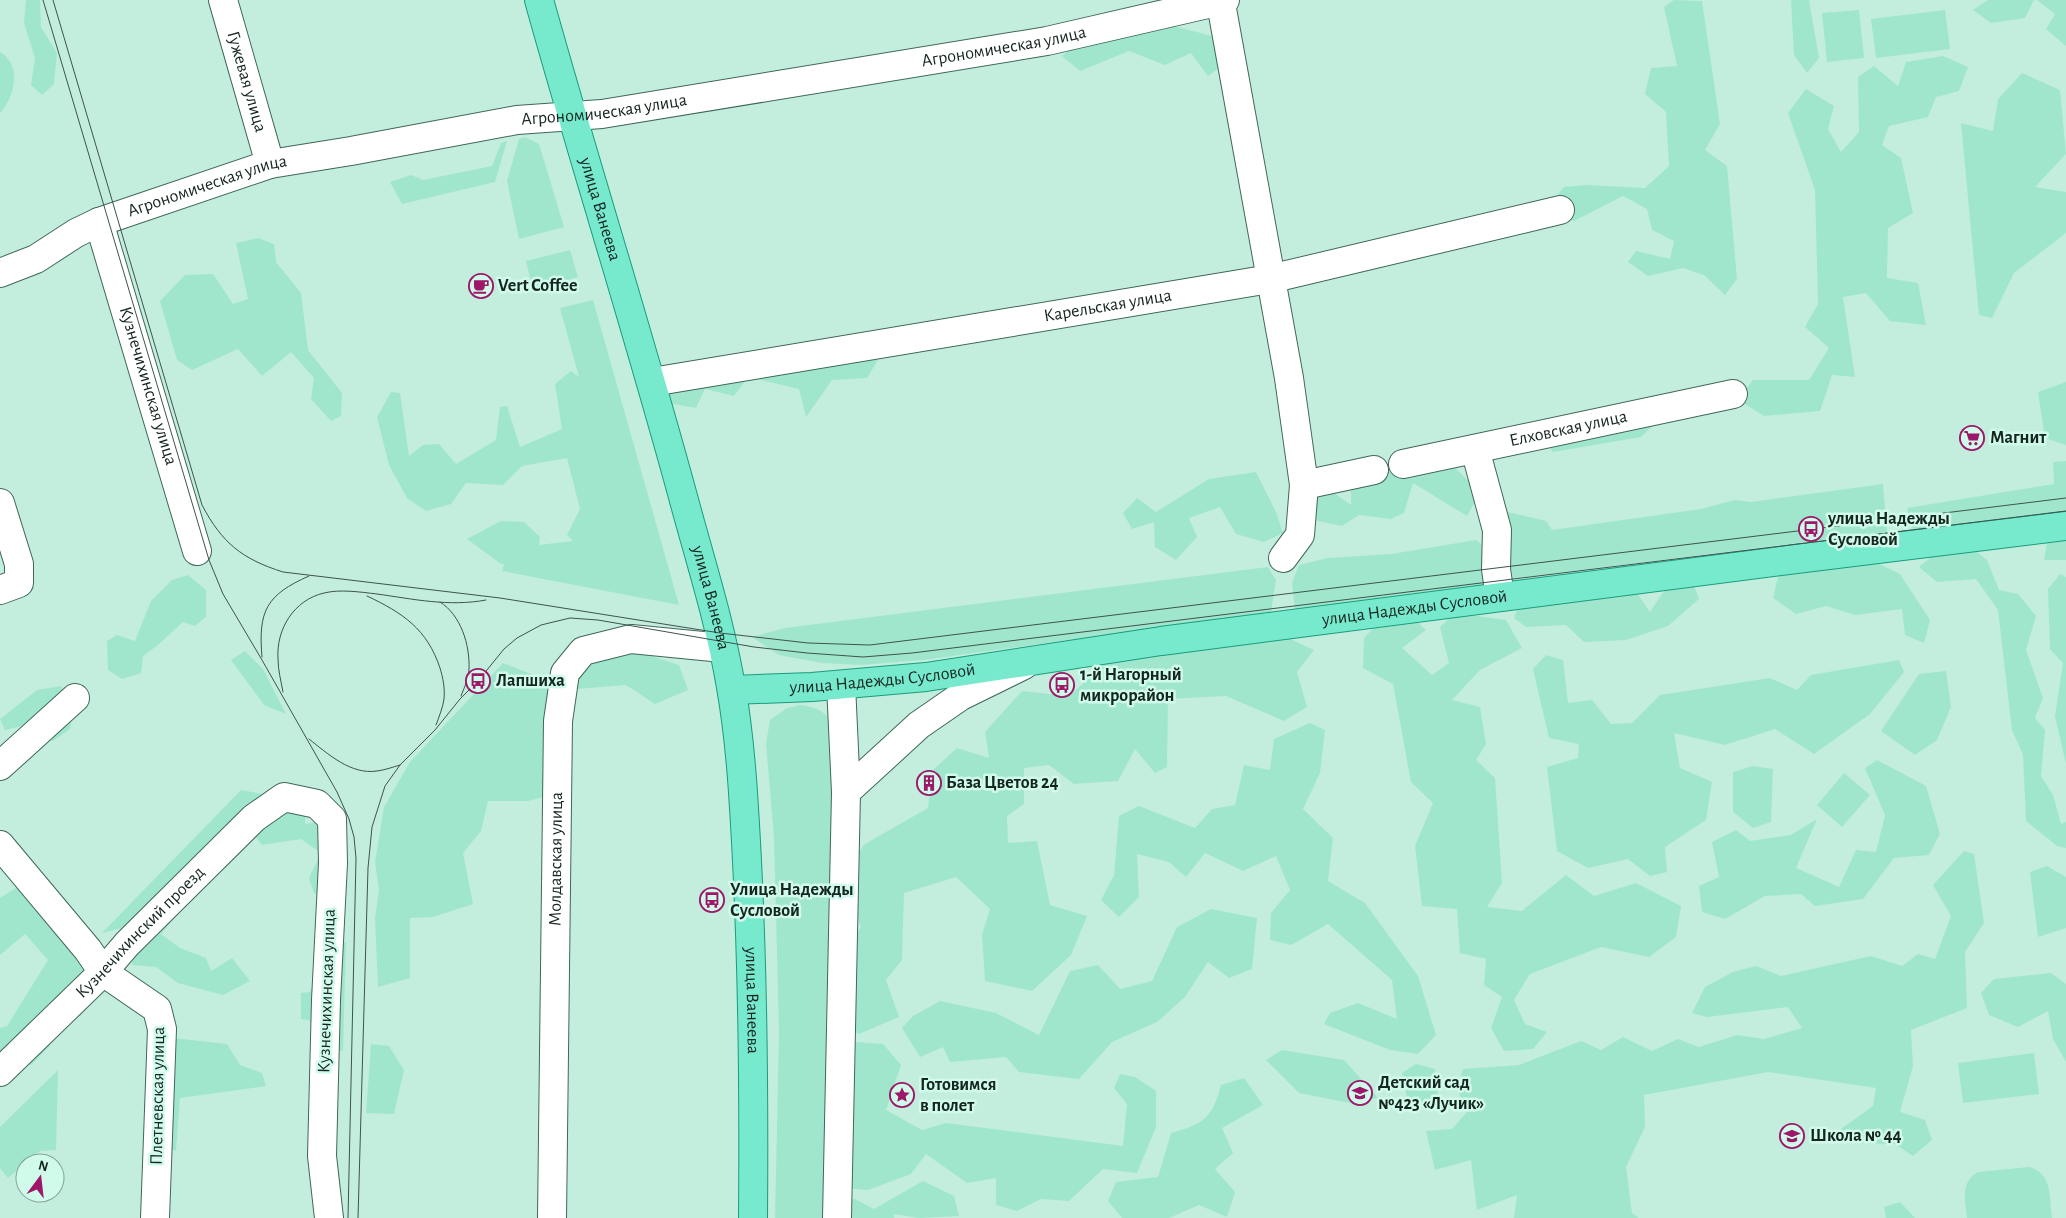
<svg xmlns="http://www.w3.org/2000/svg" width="2066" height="1218" viewBox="0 0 2066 1218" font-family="'Alegreya Sans',sans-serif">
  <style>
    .green { fill: #a0e6cd }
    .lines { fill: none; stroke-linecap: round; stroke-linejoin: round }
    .minor-casing { stroke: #406759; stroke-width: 30 }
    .major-casing { stroke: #1a9c7c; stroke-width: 30 }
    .minor { stroke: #fff; stroke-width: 28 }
    .major { stroke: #77eace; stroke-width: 28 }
    .tram { stroke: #3e544d; stroke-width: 1 }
    .labels { text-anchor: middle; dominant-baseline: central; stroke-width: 5; stroke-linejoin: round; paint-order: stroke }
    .street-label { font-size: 18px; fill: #152520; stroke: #d0fbeb }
    .poi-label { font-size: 18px; font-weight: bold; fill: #152520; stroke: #d0fbeb; text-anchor: start }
  </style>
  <rect width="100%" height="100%" fill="#c3eedd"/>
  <path class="green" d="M26 0H40L41 27 57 53 54 84 42 95 31 85 35 58 24 23Z
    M1674 0 1702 1 1720 124 1705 150 1727 166 1737 279 1725 295 1704 275 1683 268 1648 276 1628 262 1636 251 1670 259 1674 241 1652 230 1647 209 1623 196 1574 221 1547 208 1564 187 1587 185 1645 188 1669 166 1666 112 1645 94 1651 68 1677 66 1664 7Z
    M1791 0H1809L1819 58 1807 73 1794 55Z
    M1988 0H2034L2025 18 1991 23 1973 10Z
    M2037 0H2066V46L2046 29 2055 14Z
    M1859 10 1864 58 1827 62 1822 13Z
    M1945 10 1950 49 1876 58 1871 19Z
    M1170 25 1212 36 1230 60 1208 76 1191 53 1165 65 1129 51 1080 71 1062 56 1094 28Z
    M0 52C23 65 14 98 0 113Z
    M1943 56 1968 67 1959 91 1936 97 1928 117 1889 126 1882 145 1901 158 1913 213 1888 228 1887 278 1918 283 1926 325 1890 321 1866 293 1843 297 1855 377 1832 375 1820 411 1764 416 1738 400 1753 380H1809L1829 348 1805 327 1818 304 1815 190 1788 113 1806 89 1834 106 1828 129 1841 152 1859 132 1858 77 1874 66 1898 86 1906 62Z
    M2022 73 2060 90 2066 154 2035 187 2066 192V233L2014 273 1992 318 1979 315 1961 123 1993 131 1998 99Z
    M525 137 539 144 564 227 519 239 507 181 519 139Z
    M507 141 495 182 402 204 390 182 411 175 423 180 492 166 501 143Z
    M258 238 274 244 276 262 301 293 308 350 342 393 341 416 331 421 311 399 314 378 291 352 262 376 238 349 192 370 177 360 160 301 185 275 213 274 233 304 248 299 236 243Z
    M570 250 578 277 533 290 526 261Z
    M593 300 679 605 502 571 504 564H501L467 539 501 521 524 522 540 537 539 545 573 541 567 535 580 509 567 458 522 466 503 485 466 483 451 504 426 511 407 498 389 465 377 417 391 392 400 393 409 456 423 445 439 444 456 464 496 440 500 407 507 406 520 447 562 429 555 384 571 371 579 377 560 308Z
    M838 340 878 360 867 378 832 380 806 417 799 389 748 377 734 396 705 389 696 408 667 403 668 385Z
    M2066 382V445L2045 438 2038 392Z
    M1665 414 1641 437 1553 452 1538 432Z
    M2066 461V514L1919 534 1910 525 1907 508 2054 484 2053 462Z
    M1455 468 1480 492 1467 516 1413 483 1404 513 1391 519 1359 515 1342 526 1313 520 1312 489 1323 485 1351 505V481L1393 469 1407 479Z
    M1256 472 1276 512 1283 533 1264 542 1236 534 1220 507 1189 518 1197 537 1176 560 1155 547 1154 522 1132 529 1123 513 1137 498 1156 512 1209 479Z
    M1883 484 1887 532 1510 579 1501 524 1508 512 1546 521 1552 530 1701 509 1735 500 1751 502Z
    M2066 535V560H2044L2048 538Z
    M1476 540 1488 549 1493 584 1295 609 1292 583 1299 565 1328 558 1391 554Z
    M1970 546 1987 560 1999 590 2018 594 2036 616 2026 650 2043 698 2035 718 2045 730 2041 776 2053 795 2061 824 2066 822V848L2057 846 2026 821 2023 755 2012 730 1998 610 1976 579 1937 582 1919 567 1941 549Z
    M1867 558 1900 574 1930 620 1924 643 1905 635 1902 609 1855 615 1826 606 1796 614 1773 598 1778 577 1813 562Z
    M1268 567 1276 580 1271 612 924 660 860 665 822 663 779 655 752 637 785 628Z
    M2060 574 2066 577V764L2055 716 2063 663 2050 649 2048 589Z
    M188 575 206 590V617L195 626 183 622 158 645 143 656 141 673 122 679 108 670 107 641 117 635 135 641 151 601 172 580Z
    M1694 586 1699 599 1668 626 1626 640 1584 642 1566 625 1526 627 1514 618 1518 607 1556 604 1576 593H1637L1650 612 1664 591Z
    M1455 613 1506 620 1522 648 1480 670 1452 700 1480 707 1486 744 1476 760 1495 778 1502 883 1487 907 1522 911 1566 875 1594 896 1636 883 1681 906 1676 937 1649 957 1601 947 1530 974 1514 1000 1525 1024 1547 1032 1533 1049 1504 1051 1491 1028 1502 997 1484 985 1486 959 1460 953 1457 909 1422 906 1415 846 1433 803 1411 782 1393 684 1363 668 1364 638 1382 618 1408 614 1426 630 1402 648 1432 675 1449 663 1440 627Z
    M1286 637 1314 650 1297 672 1307 707 1284 721 1226 696 1168 699 1167 767 1155 773 1135 749 1118 781 1074 784 1049 765 1024 768V804L1007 816 1008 843 1037 841 1050 905 1087 916 1071 955 1032 991 985 981 982 935 990 909 956 877 904 893 902 960 886 980 899 1017 859 1034 838 1021 839 964 861 927 851 904 850 863 865 844 928 808 932 771 957 748 989 758 985 732 1022 691 1069 696 1111 659Z
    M624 647 679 665 688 690 655 704 626 685 565 690 585 658Z
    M245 651 263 669 286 714 264 705 231 660Z
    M1546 655 1563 660 1568 703 1592 700 1611 724 1632 723 1660 695 1770 678 1797 690 1811 675 1899 660 1904 672 1870 714 1814 754 1775 729 1725 745 1674 733 1680 768 1712 782 1706 820 1665 847 1667 872 1650 876 1628 859 1588 868 1557 851 1547 767 1578 758 1579 744 1549 738 1533 669Z
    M503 663 552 682 548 796 528 801H488L481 831 463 853 473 904 433 917 410 918V978L378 987 375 918 379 890 375 862 384 807 410 762Z
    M1946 671 1951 707 1937 740 1915 755 1881 731 1919 674Z
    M61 686 73 709 70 729 53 741 26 725 5 730 0 719 37 690Z
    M800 705C820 708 831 713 833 734L832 813 835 962 831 1204 855 1199 874 1209 923 1181 954 1196 959 1216 919 1218 894 1214V1218H775L779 1032 774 838 766 743 770 720 787 708Z
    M1310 723 1325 730 1320 773 1303 809 1333 838 1328 881 1365 903 1418 976 1436 1035 1418 1054 1390 1050 1324 1024 1330 1013 1358 1003 1397 1019 1392 980 1328 924 1291 945 1270 940 1271 913 1290 890 1276 856 1243 871 1205 853 1186 877 1169 862 1137 854 1139 897 1119 917 1101 900 1114 875 1119 816 1139 806 1195 828 1212 809 1235 805 1244 765 1270 770 1274 739Z
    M1877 760 1926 786 1940 834 1929 855 1894 858 1863 899 1815 906 1801 894 1765 896 1725 919 1702 912 1699 886 1719 877 1712 842 1736 830 1750 841 1791 835 1817 819 1796 868 1839 887 1856 850 1876 852 1885 815 1865 768Z
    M1753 766 1773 769 1771 822 1753 828 1733 812V772Z
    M1844 773 1870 795 1842 827 1817 805Z
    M241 790 268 795 191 898 161 934 180 948 206 958 211 971 232 958 250 981 223 995 178 983 156 967 132 965 135 944 131 926 102 933Z
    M306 798 305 824 334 819 328 897 314 893 309 878 321 853 301 839 262 845 250 830Z
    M1964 851 1974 854 1984 923 1965 952 1967 1008 1911 1030 1913 1066 1900 1112 1925 1120 1932 1140 1913 1156 1895 1144 1844 1143 1841 1129 1873 1106 1876 1088 1768 1072 1644 1095 1645 1127 1626 1167 1632 1213 1639 1218H1514L1517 1195 1477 1210 1471 1160 1435 1170 1426 1131 1452 1129 1467 1112 1457 1088 1463 1069 1519 1065 1581 1041 1601 1050 1623 1037 1652 1051 1678 1039 1699 1047 1737 1035 1764 1039 1802 1028 1788 1007 1707 1017 1692 1013 1705 987 1733 972 1756 966 1781 976 1871 956 1902 966 1918 954 1935 959 1951 916 1933 885Z
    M2047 866 2066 877V928L2038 937 2030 872Z
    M25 882 90 961 87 995 81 1016 56 1011 48 1022 50 1046 31 1065 11 1058 0 1068V1028L7 1026 48 960 25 934 0 955V898Z
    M1211 909 1257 918 1252 969 1229 978 1208 962 1185 997 1157 1022 1112 1042 1079 1079 1019 1072 1006 1057 950 1062 943 1047 920 1057 902 1028 913 1016 940 1001 996 1013 1039 1035 1070 971 1098 965 1120 989 1152 981 1177 927Z
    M335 941 346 942 343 1051 333 1050 309 1020 301 1019V993L310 992Z
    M2051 973 2066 984V1062L2053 1039 2048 1011 2018 1027 1989 1015 1981 993 1994 979Z
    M173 1038 227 1044 240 1065 262 1073 266 1086 180 1098 176 1151 168 1148Z
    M857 1042 883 1044 901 1065 886 1110 922 1130 946 1123 1123 1146 1127 1104 1114 1088 1120 1074 1135 1077 1156 1091V1127L1137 1173 1103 1169 1069 1201 1041 1199 1017 1211 996 1205V1178L967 1183 926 1154 911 1174 868 1190 845 1188 843 1053Z
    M371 1044 389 1046 404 1070 394 1114 366 1113Z
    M1282 1050 1344 1060 1378 1098 1350 1103 1299 1093 1266 1060Z
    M2034 1053 2039 1094 1963 1103 1958 1063Z
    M1416 1064 1435 1069 1438 1094 1426 1107 1409 1108 1402 1073Z
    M58 1070 56 1150 40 1151 8 1178 0 1168V1127Z
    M1244 1078 1263 1105 1222 1128 1233 1153 1215 1169 1235 1192 1227 1217 1199 1205 1169 1218H1122L1108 1201 1116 1182 1158 1177 1171 1133C1203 1124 1212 1119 1221 1085Z
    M2029 1167C2053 1174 2049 1196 2052 1218H1967C1965 1200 1960 1182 1978 1172Z
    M1900 1202 1915 1218H1886L1884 1207Z"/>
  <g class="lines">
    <defs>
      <g id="minor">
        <path id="s1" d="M223 0 270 164"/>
        <path d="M1223 0 1222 9 1289 378 1304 485 1300 535 1283 558"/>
        <path id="s2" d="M99 222 197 551"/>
        <path id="s3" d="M0 273 36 259 76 233 99 222 270 164 351 151 517 120 602 114 1047 41 1225 0"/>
        <path id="s4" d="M652 382 1270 279 1560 210"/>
        <path d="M1475 449 1497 530 1496 569 1500 597"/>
        <path id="s5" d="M1403 464 1733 394"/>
        <path d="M1304 485 1374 470"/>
        <path d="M0 503 19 564V583L0 590"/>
        <path d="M0 766 75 698"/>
        <path d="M846 792 919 725 961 696 1024 665"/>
        <path d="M0 845 88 950 103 972 157 1009 162 1029 155 1218"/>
        <path id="s6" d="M0 1072 103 972 127 944 254 818 284 797 317 804 332 819 333 863 326 1000 322 1156 329 1218"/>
        <path id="s7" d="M552 1218 558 721 565 673 583 651 631 639 723 648"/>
        <path d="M837 1218 846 792 841 685"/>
      </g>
      <g id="major">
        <path id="s8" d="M539 0C585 165 637 328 682 493 699 557 720 621 731 687 741 744 744 804 747 861 753 980 754 1099 753 1218"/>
        <path id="s9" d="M732 690 812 687 926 677 1161 641 1796 559 2066 526"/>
      </g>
    </defs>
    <use href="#minor" class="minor-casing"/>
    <use href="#major" class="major-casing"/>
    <use href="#minor" class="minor"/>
    <use href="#major" class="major"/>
    <path class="tram" d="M43 0 209 560 223 594 262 660 337 792 349 819 354 837 356 858 348 1218
      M53 0 202 505C222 543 242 559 283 572L500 598 720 633 808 643 870 645 2066 498
      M367 596C403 613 427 629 440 668 443 678 445 688 444 699 443 707 439 717 436 725
      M440 602C461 615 470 645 469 669 469 678 464 688 461 696
      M262 657C258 611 266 595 309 576
      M283 692C281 681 278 670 278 659 276 629 294 600 324 593 340 589 360 592 377 594 413 599 449 607 486 600
      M309 739C328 754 351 775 377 771 385 770 393 767 400 765
      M358 1218 368 868 372 827 385 786 400 765 435 730 460 699 478 681 504 649 517 638 541 625 570 618 598 620 754 647 807 653 863 657 912 653 2066 511"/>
  </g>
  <defs>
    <symbol id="cafe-ring" viewBox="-11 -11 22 22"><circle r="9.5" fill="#d0fbeb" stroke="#9d1868" stroke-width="1.5"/><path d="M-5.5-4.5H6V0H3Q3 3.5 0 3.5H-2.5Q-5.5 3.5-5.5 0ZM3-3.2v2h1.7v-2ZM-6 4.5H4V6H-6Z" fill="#9d1868"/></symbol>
    <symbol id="supermarket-ring" viewBox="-11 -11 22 22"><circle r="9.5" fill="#d0fbeb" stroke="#9d1868" stroke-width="1.5"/><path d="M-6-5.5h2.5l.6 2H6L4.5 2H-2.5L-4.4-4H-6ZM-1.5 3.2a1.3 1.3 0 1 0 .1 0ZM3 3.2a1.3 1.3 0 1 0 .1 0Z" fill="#9d1868"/></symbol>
    <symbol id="bus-ring" viewBox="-11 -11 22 22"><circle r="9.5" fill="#d0fbeb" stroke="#9d1868" stroke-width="1.5"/><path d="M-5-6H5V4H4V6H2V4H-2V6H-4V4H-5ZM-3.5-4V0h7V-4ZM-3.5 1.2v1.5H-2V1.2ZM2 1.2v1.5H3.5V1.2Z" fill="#9d1868"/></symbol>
    <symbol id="building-ring" viewBox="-11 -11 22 22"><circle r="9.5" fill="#d0fbeb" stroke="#9d1868" stroke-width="1.5"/><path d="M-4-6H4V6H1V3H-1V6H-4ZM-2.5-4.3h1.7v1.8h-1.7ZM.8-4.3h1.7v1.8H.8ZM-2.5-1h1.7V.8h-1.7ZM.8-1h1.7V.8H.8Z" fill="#9d1868"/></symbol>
    <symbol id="school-ring" viewBox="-11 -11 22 22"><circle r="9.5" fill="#d0fbeb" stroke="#9d1868" stroke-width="1.5"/><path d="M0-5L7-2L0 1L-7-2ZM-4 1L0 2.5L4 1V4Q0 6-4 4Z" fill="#9d1868"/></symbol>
    <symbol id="sight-ring" viewBox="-11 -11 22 22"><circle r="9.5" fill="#d0fbeb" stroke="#9d1868" stroke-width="1.5"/><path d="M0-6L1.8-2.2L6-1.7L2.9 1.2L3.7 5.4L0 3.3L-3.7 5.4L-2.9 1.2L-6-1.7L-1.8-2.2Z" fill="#9d1868"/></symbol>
  </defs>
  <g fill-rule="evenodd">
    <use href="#cafe-ring" x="467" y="272" width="28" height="28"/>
    <use href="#supermarket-ring" x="1958" y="424" width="28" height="28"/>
    <use href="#bus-ring" x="1797" y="515" width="28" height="28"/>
    <use href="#bus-ring" x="464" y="667" width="28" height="28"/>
    <use href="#bus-ring" x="1048" y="671" width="28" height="28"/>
    <use href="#building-ring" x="915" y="769" width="28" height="28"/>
    <use href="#bus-ring" x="698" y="886" width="28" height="28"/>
    <use href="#school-ring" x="1346" y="1079" width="28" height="28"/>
    <use href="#sight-ring" x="888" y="1081" width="28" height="28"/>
    <use href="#school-ring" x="1778" y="1122" width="28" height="28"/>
  </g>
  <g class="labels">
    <g class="street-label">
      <text stroke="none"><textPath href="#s3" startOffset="1036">Агрономическая улица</textPath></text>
      <text stroke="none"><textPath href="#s1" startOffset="85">Гужевая улица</textPath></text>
      <text stroke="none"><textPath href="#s3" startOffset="631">Агрономическая улица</textPath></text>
      <text stroke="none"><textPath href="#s3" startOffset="226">Агрономическая улица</textPath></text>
      <text stroke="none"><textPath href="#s8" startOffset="218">улица Ванеева</textPath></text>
      <text stroke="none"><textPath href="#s4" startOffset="462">Карельская улица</textPath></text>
      <text stroke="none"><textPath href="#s2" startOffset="171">Кузнечихинская улица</textPath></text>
      <text stroke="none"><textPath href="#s5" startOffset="169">Елховская улица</textPath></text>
      <text stroke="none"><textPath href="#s8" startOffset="622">улица Ванеева</textPath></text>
      <text stroke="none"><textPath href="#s9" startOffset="688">улица Надежды Сусловой</textPath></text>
      <text stroke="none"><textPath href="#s9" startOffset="151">улица Надежды Сусловой</textPath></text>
      <text stroke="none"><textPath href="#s7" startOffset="359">Молдавская улица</textPath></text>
      <text stroke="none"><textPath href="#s6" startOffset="198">Кузнечихинский проезд</textPath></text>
      <text transform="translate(327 991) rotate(-88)">Кузнечихинская улица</text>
      <text stroke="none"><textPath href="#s8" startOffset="1028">улица Ванеева</textPath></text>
      <text transform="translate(158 1096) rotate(-89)">Плетневская улица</text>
    </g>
    <g class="poi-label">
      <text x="498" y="286">Vert Coffee</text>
      <text x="1990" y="438">Магнит</text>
      <text x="1828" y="519">улица Надежды<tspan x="1828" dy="21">Сусловой</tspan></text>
      <text x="1080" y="675">1-й Нагорный<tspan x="1080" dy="21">микрорайон</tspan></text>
      <text x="496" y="681">Лапшиха</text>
      <text x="946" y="783">База Цветов 24</text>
      <text x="730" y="890">Улица Надежды<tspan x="730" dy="21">Сусловой</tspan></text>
      <text x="1378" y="1083">Детский сад<tspan x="1378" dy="21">№423 «Лучик»</tspan></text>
      <text x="920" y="1085">Готовимся<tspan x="920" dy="21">в полет</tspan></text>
      <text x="1810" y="1136">Школа № 44</text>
    </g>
  </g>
  <g transform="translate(40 1178) rotate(15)"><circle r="24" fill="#d0fbeb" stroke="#85a59a"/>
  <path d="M0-4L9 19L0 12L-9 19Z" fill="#9d1868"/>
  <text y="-8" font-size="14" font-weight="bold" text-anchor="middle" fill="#152520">N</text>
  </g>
</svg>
